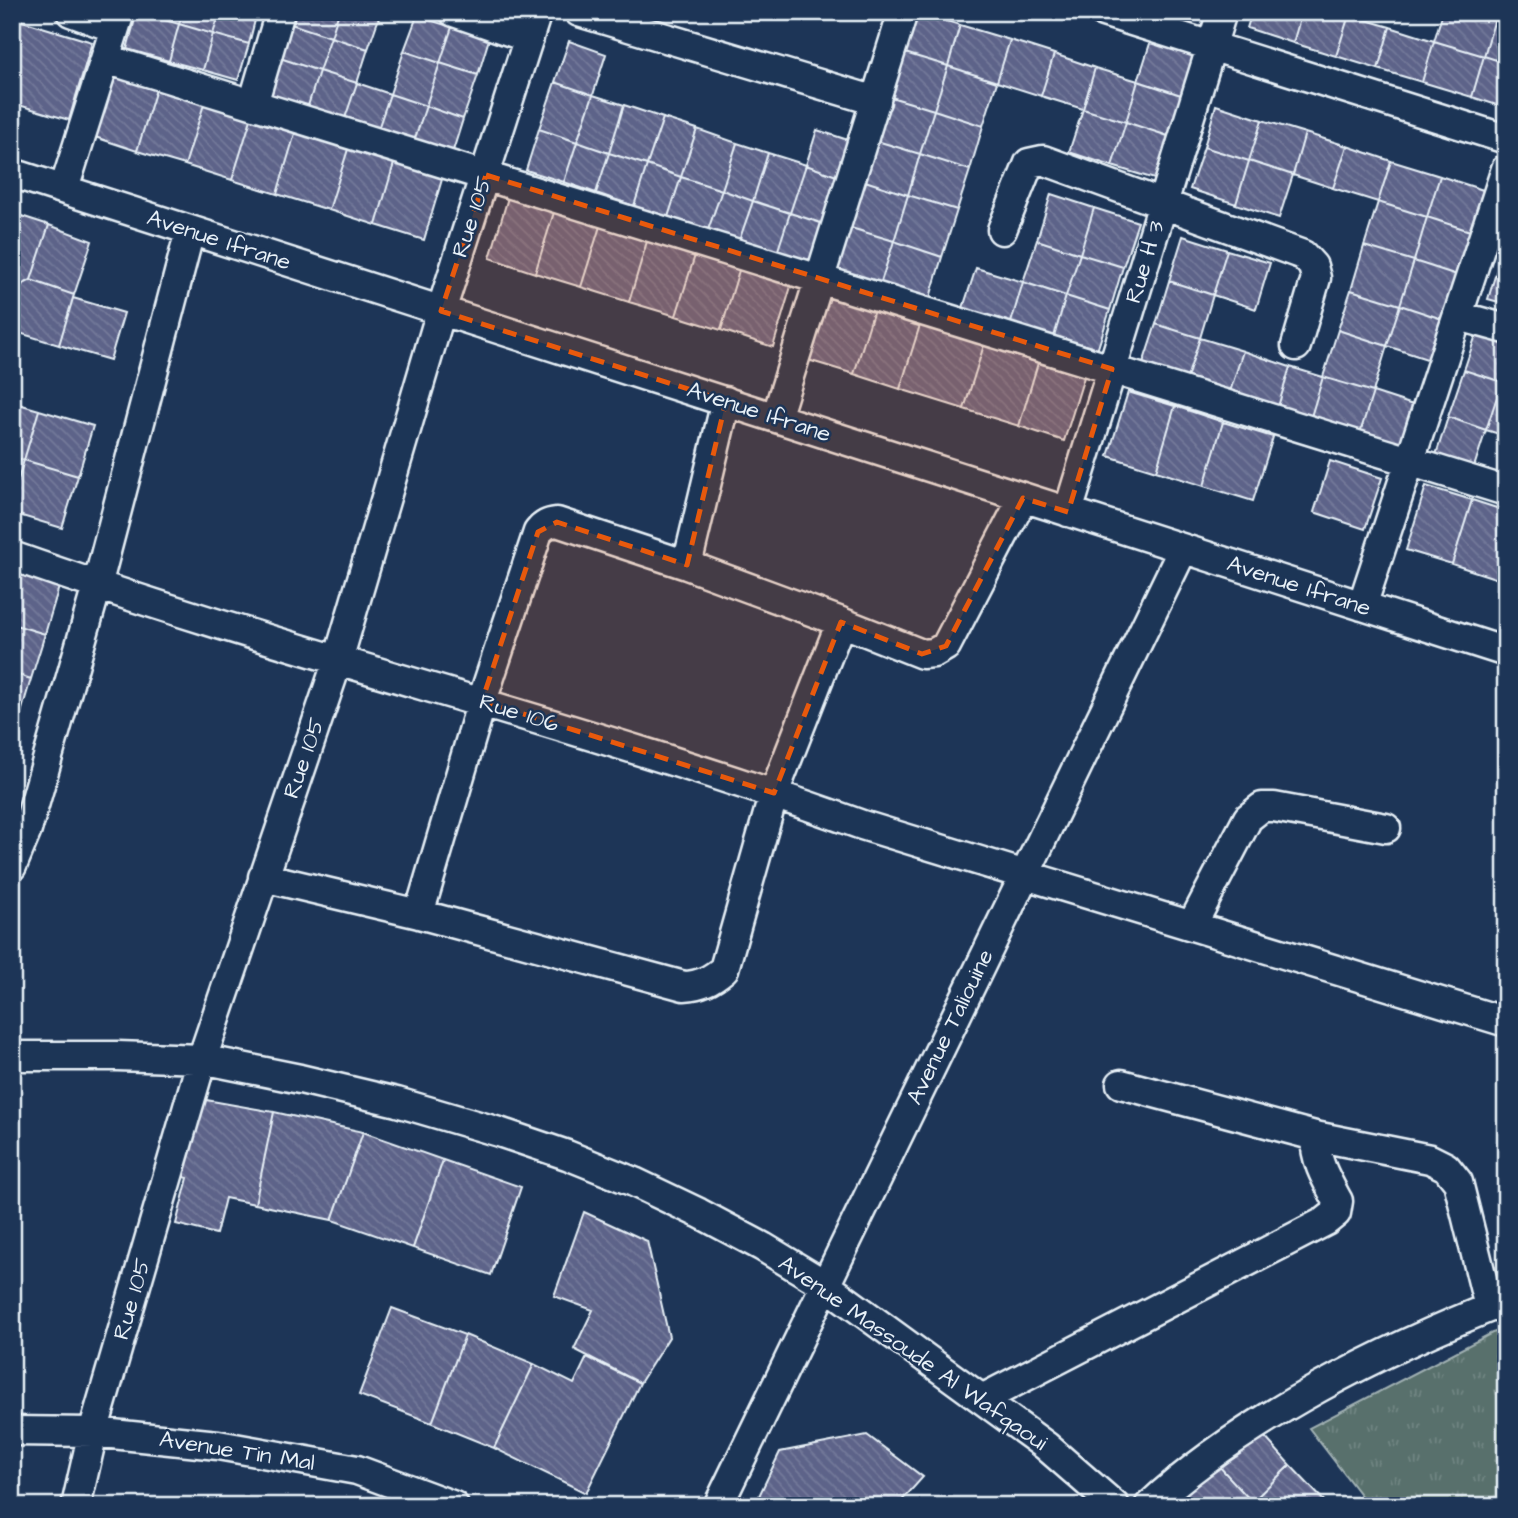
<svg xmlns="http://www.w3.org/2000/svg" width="1518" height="1518" viewBox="0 0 1518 1518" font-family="'Architects Daughter',sans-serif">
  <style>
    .grass { fill: url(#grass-tufts); stroke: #a0b0b2; stroke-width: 2 }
    .building { fill: url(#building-back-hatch); stroke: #e8f1f8; stroke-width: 2 }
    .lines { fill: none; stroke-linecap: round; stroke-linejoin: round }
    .street-casing { stroke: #e8f1f8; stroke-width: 33 }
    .street { stroke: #1d3557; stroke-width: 28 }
    .marked { fill: #e8590c; fill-opacity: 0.2; stroke: #e8590c; stroke-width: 5; stroke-dasharray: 14 9; stroke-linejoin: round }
    .labels { text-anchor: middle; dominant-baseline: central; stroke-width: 5; stroke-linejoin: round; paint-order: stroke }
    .street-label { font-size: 23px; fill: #e8f1f8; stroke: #1d3557 }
  </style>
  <defs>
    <pattern id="grass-tufts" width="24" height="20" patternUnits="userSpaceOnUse" patternTransform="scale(1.75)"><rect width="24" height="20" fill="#58706c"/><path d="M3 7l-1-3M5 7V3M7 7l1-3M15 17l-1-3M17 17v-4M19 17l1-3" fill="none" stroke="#708582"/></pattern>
    <pattern id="building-back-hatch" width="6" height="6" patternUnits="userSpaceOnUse" patternTransform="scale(1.75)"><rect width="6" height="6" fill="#5d6389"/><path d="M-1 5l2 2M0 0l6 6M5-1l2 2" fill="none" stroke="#747a9a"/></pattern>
  </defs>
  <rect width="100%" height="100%" fill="#1d3557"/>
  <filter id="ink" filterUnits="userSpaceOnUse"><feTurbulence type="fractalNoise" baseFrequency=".0143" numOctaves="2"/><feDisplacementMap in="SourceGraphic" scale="14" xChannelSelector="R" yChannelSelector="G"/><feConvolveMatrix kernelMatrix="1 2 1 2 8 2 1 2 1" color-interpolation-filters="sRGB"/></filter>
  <g filter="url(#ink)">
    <path class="grass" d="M1506 1329V1506H1369L1309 1428 1492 1333Z"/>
    <path class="building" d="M137 12 179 24 169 61 127 49Z
      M138 12H183L179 24Z
      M183 12H220L213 34 179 24Z
      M220 12H257L249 44 213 34Z
      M291 12H339L331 37 288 23Z
      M339 12H371L380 15 368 49 331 37Z
      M917 12 960 25 948 66 905 53Z
      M1252 12H1302L1293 43 1247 28Z
      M1302 12H1341L1349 15 1336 56 1293 43Z
      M1443 12H1497L1484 56 1434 41Z
      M1497 12 1506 14V63L1484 56Z
      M1349 15 1390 27 1378 69 1336 56Z
      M417 16 452 27 440 63 404 51Z
      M12 18 92 42 69 120 12 103Z
      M288 23 331 37 319 71 277 57Z
      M179 24 213 34 203 70 169 61Z
      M960 25 1010 40 997 82 948 66Z
      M452 27 489 39 478 75 440 63Z
      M1390 27 1434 41 1422 82 1378 69Z
      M213 34 249 44 238 80 203 70Z
      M1153 34 1199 49 1184 96 1138 81Z
      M331 37 368 49 357 83 319 71Z
      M1010 40 1054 54 1041 96 997 82Z
      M569 41 606 54 593 95 555 82Z
      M1434 41 1484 56 1472 97 1422 82Z
      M404 51 440 63 426 106 390 94Z
      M905 53 948 66 934 110 891 97Z
      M1054 54 1095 68 1083 109 1041 96Z
      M1484 56 1506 63V108L1472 97Z
      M277 57 319 71 307 109 264 95Z
      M440 63 478 75 463 119 426 106Z
      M948 66 997 82 983 126 934 110Z
      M1095 68 1138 81 1126 122 1083 109Z
      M319 71 357 83 344 121 307 109Z
      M111 72 157 86 137 151 92 136Z
      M1138 81 1184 96 1171 137 1126 122Z
      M555 82 593 95 577 142 539 129Z
      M357 83 390 94 377 132 344 121Z
      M157 86 205 101 185 165 137 151Z
      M390 94 426 106 413 144 377 132Z
      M593 95 624 105 609 153 577 142Z
      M891 97 934 110 920 154 877 141Z
      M205 101 252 116 232 180 185 165Z
      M624 105 663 118 647 165 609 153Z
      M1216 105 1262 120 1249 161 1204 147Z
      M426 106 463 119 451 157 413 144Z
      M1083 109 1126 122 1112 166 1069 152Z
      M934 110 983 126 970 170 920 154Z
      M252 116 296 130 277 194 232 180Z
      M663 118 697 129 681 177 647 165Z
      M1262 120 1305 133 1293 175 1249 161Z
      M1126 122 1171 137 1158 180 1112 166Z
      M539 129 577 142 564 182 526 170Z
      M697 129 737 143 722 190 681 177Z
      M296 130 349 146 329 210 277 194Z
      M817 130 854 142 842 178 806 165Z
      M1305 133 1347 146 1333 188 1293 175Z
      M877 141 920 154 908 195 865 181Z
      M577 142 609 153 596 193 564 182Z
      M737 143 768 153 753 201 722 190Z
      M349 146 395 160 376 225 329 210Z
      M1347 146 1391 161 1378 202 1333 188Z
      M1204 147 1249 161 1236 204 1190 189Z
      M609 153 647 165 634 206 596 193Z
      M768 153 806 165 790 213 753 201Z
      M920 154 970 170 957 210 908 195Z
      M395 160 443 176 424 240 376 225Z
      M1249 161 1293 175 1279 218 1236 204Z
      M1391 161 1440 176 1427 217 1378 202Z
      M647 165 681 177 668 217 634 206Z
      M806 165 842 178 827 225 790 213Z
      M1440 176 1483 190 1470 231 1427 217Z
      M681 177 722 190 708 230 668 217Z
      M865 181 908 195 894 241 851 228Z
      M722 190 753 201 739 241 708 230Z
      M509 194 555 209 535 273 490 258Z
      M1051 194 1094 208 1080 254 1037 240Z
      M908 195 957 210 942 257 894 241Z
      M753 201 790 213 777 253 739 241Z
      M1378 202 1427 217 1414 261 1364 246Z
      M1094 208 1138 222 1123 267 1080 254Z
      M555 209 601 223 581 287 535 273Z
      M12 213 49 225 31 280 12 290Z
      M790 213 827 225 814 265 777 253Z
      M1427 217 1470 231 1457 275 1414 261Z
      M601 223 648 238 629 302 581 287Z
      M49 225 92 241 74 295 31 280Z
      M851 228 894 241 880 285 837 272Z
      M1183 236 1227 250 1213 295 1169 281Z
      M648 238 696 252 676 316 629 302Z
      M1037 240 1080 254 1066 296 1023 282Z
      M894 241 942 257 929 301 880 285Z
      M1506 241V265L1499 263Z
      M1364 246 1414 261 1400 305 1351 290Z
      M1227 250 1270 263 1256 309 1213 295Z
      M696 252 740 267 721 330 676 316Z
      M1080 254 1123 267 1110 310 1066 296Z
      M1414 261 1457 275 1442 319 1400 305Z
      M1499 263 1506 265V304L1488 299Z
      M740 267 792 283 773 347 721 330Z
      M976 268 1023 282 1010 326 962 311Z
      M31 280 74 295 59 345 16 332 12 327V290Z
      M1169 281 1213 295 1200 338 1156 324Z
      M1023 282 1066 296 1053 340 1010 326Z
      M1351 290 1400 305 1387 346 1338 330Z
      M828 296 874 310 854 374 808 360Z
      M1066 296 1110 310 1096 354 1053 340Z
      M73 298 124 313 110 360 59 345Z
      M1400 305 1442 319 1430 360 1387 346Z
      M874 310 920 325 900 389 854 374Z
      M1156 324 1200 338 1186 381 1142 367Z
      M920 325 984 345 964 409 900 389Z
      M1478 329 1506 338V371L1502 382 1464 370Z
      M1338 330 1387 346 1373 392 1323 377Z
      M1200 338 1243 351 1229 395 1186 381Z
      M984 345 1038 363 1019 426 964 409Z
      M1243 351 1290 367 1277 410 1229 395Z
      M1038 363 1084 377 1064 441 1019 426Z
      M1290 367 1323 377 1310 420 1277 410Z
      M1464 370 1502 382 1486 430 1448 417Z
      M1323 377 1373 392 1359 436 1310 420Z
      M1502 382 1506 383V436L1486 430Z
      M1128 392 1175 406 1156 471 1108 456Z
      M1373 392 1416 406 1402 450 1359 436Z
      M12 402 39 410 24 460 12 457Z
      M1175 406 1223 422 1204 486 1156 471Z
      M39 410 93 426 78 476 24 460Z
      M1448 417 1486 430 1473 470 1435 458Z
      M1223 422 1273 437 1253 501 1204 486Z
      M12 457 24 460 12 500Z
      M24 460 78 476 62 528 12 513V500Z
      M1330 461 1382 478 1365 529 1314 512Z
      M1426 486 1472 500 1452 564 1406 550Z
      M1472 500 1506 511V553L1498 579 1452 564Z
      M1506 553V582L1498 579Z
      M16 566 61 580 45 634 12 624V578Z
      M12 624 45 634 31 679 12 673Z
      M12 673 31 679 18 723 12 722Z
      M195 1098 274 1112 255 1204 225 1198 216 1234 176 1224 188 1178 172 1174Z
      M274 1112 363 1132 332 1220 255 1204Z
      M363 1132 443 1160 413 1248 332 1220Z
      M443 1160 521 1187 491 1275 413 1248Z
      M584 1212 647 1241 669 1337 640 1383 574 1349 593 1310 554 1296Z
      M392 1308 465 1335 432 1423 359 1395Z
      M465 1335 534 1364 494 1448 432 1423Z
      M587 1357 640 1383 586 1493 494 1448 534 1364 574 1384Z
      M867 1435 923 1477 897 1506H864L852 1496 847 1506H769L757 1500 780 1452Z
      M1264 1436 1290 1465 1252 1502 1218 1465Z
      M1218 1465 1252 1502 1248 1506H1183L1173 1496Z
      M1290 1465 1329 1506H1256L1252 1502Z"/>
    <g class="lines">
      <defs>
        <path id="street" d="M71 12 115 28
          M454 12 529 38
          M579 12 876 101
          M1103 12 1506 139
          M106 59 1506 491
          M253 104 280 12
          M12 173 1506 652
          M64 189 120 12
          M1002 230 1029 163 1043 160 1303 255 1313 266 1316 278 1296 346
          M1459 316 1506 329
          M776 418 903 12
          M1068 512 1222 12
          M12 556C292 655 583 724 862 825L1506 1022
          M687 565 726 401
          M1362 606 1506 169
          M841 622 922 654 934 653 946 646 1023 498
          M12 866 27 830 97 586 190 231
          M263 877 419 914 684 986C701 985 711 980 724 969L774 793 841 622 687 565 557 522C548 523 544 525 538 532L482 701 419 914
          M1192 925 1248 818 1262 807H1274L1386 828
          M12 1056H117L202 1059 300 1079 397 1102 499 1132 567 1155 634 1182 699 1213 763 1247 824 1284 1046 1446 1115 1506
          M1121 1084 1315 1136 1430 1159 1446 1167 1458 1182 1489 1307
          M982 1399 1326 1221 1336 1213 1338 1201C1326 1179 1315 1161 1315 1136
          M12 1431 93 1432 218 1445 357 1470 454 1506
          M76 1506 93 1432 202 1059 338 660 441 311 537 12
          M718 1506 1183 549
          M1149 1506C1244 1418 1386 1348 1506 1301"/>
      </defs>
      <use href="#street" class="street-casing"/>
      <use href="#street" class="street"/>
    </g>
  </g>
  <path class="marked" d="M486 175 1112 369 1068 512 1023 498 946 646 922 654 841 622 774 793 482 701 538 532 557 522 687 565 726 401 441 311Z"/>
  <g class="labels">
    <g class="street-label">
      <text transform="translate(472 217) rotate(-72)">Rue 105</text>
      <text transform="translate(219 240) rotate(18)">Avenue Ifrane</text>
      <text transform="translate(1145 262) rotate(-73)">Rue H 3</text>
      <text transform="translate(759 412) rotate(18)">Avenue Ifrane</text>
      <text transform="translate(1299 586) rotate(18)">Avenue Ifrane</text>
      <text transform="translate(519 713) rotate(17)">Rue 106</text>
      <text transform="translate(304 758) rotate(-71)">Rue 105</text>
      <text transform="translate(950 1027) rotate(-64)">Avenue Taliouine</text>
      <text transform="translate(132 1299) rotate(-74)">Rue 105</text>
      <text transform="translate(913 1353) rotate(35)">Avenue Massoude Al Wafqaoui</text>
      <text transform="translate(237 1451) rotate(9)">Avenue Tin Mal</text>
    </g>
  </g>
  <rect width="1518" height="1518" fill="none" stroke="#1d3557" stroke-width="42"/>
  <rect x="21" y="21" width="1476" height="1476" fill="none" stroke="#e8f1f8" stroke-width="2.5" filter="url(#ink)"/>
</svg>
